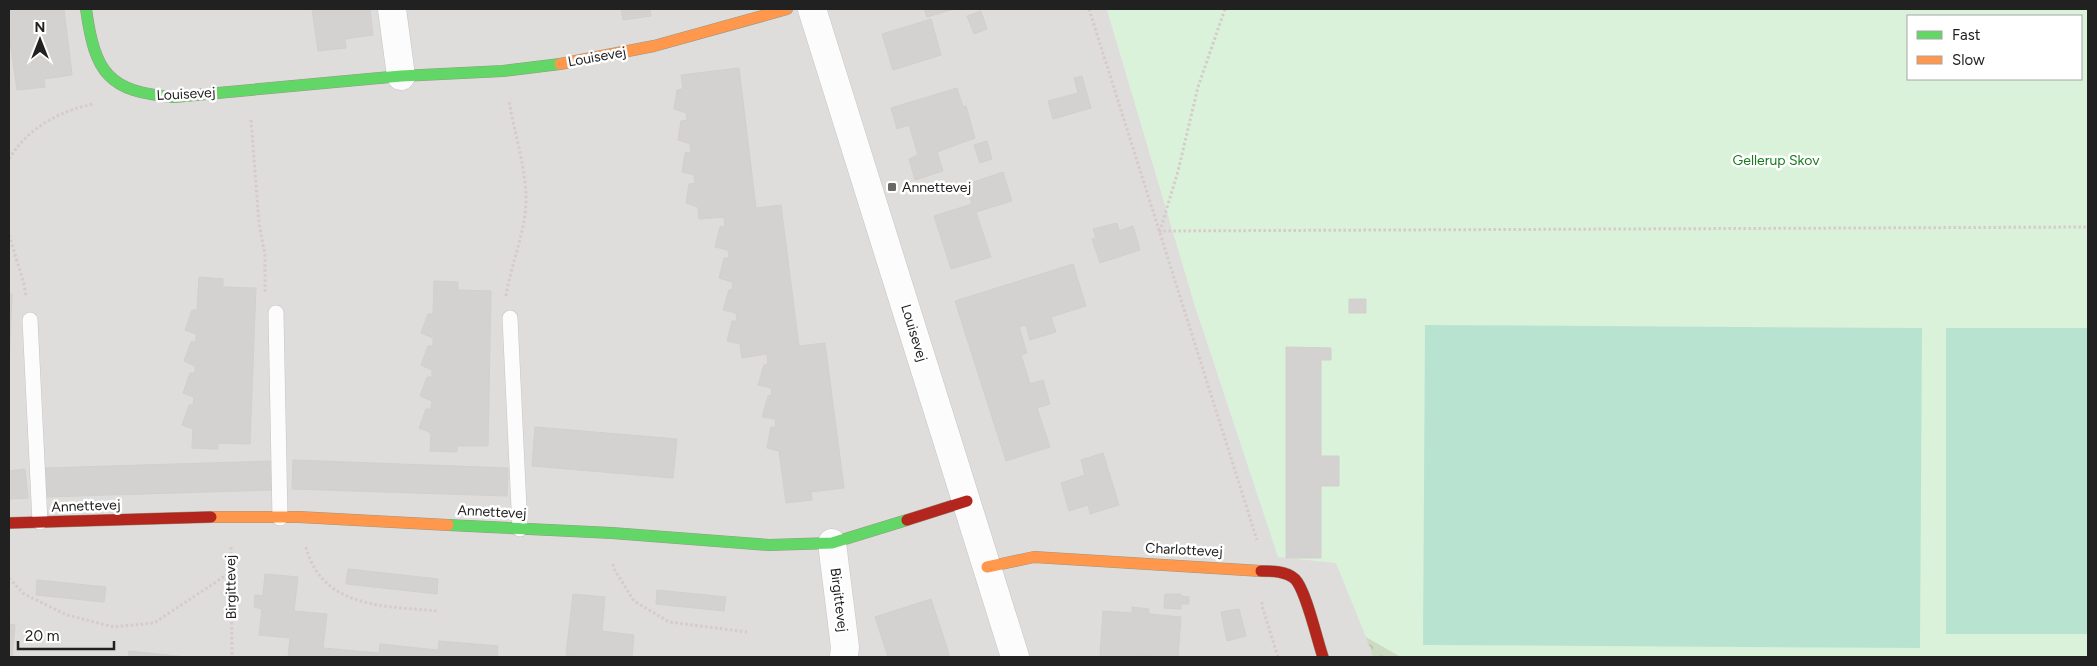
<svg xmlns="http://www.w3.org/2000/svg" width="2097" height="666" viewBox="0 0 2097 666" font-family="Figtree,sans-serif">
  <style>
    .residential { fill: #dedddc }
    .forest { fill: url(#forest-crowns) }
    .park { fill: #dbf2da; fill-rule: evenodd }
    .pitch { fill: #b9e3d1 }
    .building { fill: #d4d2d0; stroke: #d2cfcc }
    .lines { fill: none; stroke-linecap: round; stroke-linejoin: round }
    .lane-casing { stroke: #c6c5c4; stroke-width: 16 }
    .street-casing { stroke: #c6c5c4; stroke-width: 29 }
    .fast-casing { stroke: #979883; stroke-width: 12 }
    .slow-casing { stroke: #979883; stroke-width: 12 }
    .jam-casing { stroke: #979883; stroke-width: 12 }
    .path { stroke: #d7cbc9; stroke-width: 3; stroke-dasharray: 2.5 2.5; stroke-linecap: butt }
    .lane { stroke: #fdfcfc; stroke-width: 15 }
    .street { stroke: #fdfcfc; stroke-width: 28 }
    .fast { stroke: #63d668; stroke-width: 11 }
    .slow { stroke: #ff974d; stroke-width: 11 }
    .jam { stroke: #b3261e; stroke-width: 11 }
    .poi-dot { fill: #696868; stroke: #fff; stroke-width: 2 }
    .labels { text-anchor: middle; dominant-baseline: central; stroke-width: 5; stroke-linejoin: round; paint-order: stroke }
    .street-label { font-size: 14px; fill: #212121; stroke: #fff }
    .park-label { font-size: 14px; fill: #147b1a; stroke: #fff }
    .poi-label { font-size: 14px; fill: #212121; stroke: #fff; text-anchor: start }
  </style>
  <defs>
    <pattern id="forest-crowns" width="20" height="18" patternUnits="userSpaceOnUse" patternTransform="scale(1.25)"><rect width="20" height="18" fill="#ccdbc2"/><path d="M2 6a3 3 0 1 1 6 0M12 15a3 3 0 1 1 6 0" fill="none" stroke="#afbca6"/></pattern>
  </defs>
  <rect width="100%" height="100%" fill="#efedeb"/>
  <path class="residential" d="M9 9H1107L1196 309 1432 657H9Z"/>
  <path class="forest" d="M1366 637 1401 657H1373Z"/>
  <path class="park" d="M1107 9H2088V657H1401L1366 637 1336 563 1278 557 1196 309ZM1908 16H2081V79H1908Z"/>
  <path class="pitch" d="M1425 325 1922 328 1920 648 1423 645Z
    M1946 328H2088V634H1946Z"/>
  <path class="building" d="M9 9H64L72 75 44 79 45 87 17 90 10 40 9 39Z
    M312 9H370L373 35 345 39 346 48 318 51Z
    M621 9H650L651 16 623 20Z
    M924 9H954L927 17Z
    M981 11 987 29 974 34 967 16Z
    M931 19 941 55 893 70 882 34Z
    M739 68 756 208 781 205 799 346 825 343 844 488 811 492 812 500 786 503 779 451 767 448 771 427H776L775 419 762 417 768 396 772 395 771 388 758 385 764 365 768 364 767 354 742 358 740 344 727 341 732 321H737L736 313 723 310 729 290 733 289 732 282 719 278 724 258H729L728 250 715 247 720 227 725 226 724 217 699 219 698 207 686 203 689 184 695 183 694 175 682 172 685 153 691 152 690 144 678 140 681 121 687 120 686 113 674 109 677 90 683 89 681 75Z
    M1082 76 1091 108 1053 119 1048 101 1078 93 1074 78Z
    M957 88 963 107 966 106 975 138 937 152 943 171 915 180 909 159 918 155 909 125 897 129 891 108Z
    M987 141 992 159 980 163 974 145Z
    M1003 172 1012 201 976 212 991 257 951 269 934 216 972 204 965 185Z
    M1117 223 1119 231 1133 226 1140 250 1100 263 1092 239 1096 238 1093 229Z
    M1073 264 1086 306 1051 317 1056 332 1030 340 1026 325 1019 327 1027 353 1021 355 1030 384 1043 380 1050 404 1037 408 1050 447 1006 461 955 301Z
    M199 277 223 279V287L256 288 250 444 218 443V449L192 448 193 429 182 425 189 405H193L194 397 183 393 190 373H195V366L184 361 191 342H196V334L185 330 192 310H197Z
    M434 281 458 282V290L491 291 488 446H457V452L430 451 431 433 419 428 426 409H431L432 401 420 396 427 377H432V370L421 365 428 346H433V338L421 333 428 314H433Z
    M9 294H12L9 369Z
    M1349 299H1366V313H1349Z
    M1286 347 1331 348V360H1321V456H1339V486H1321V558H1286Z
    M535 427 677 439 673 478 532 466Z
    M1103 453 1119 505 1090 514 1088 505 1069 511 1061 483 1085 475 1081 460Z
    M293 460 508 468 507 496 292 489Z
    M273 461V490L46 497 45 468Z
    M25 469 28 498 9 499V471Z
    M348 569 438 579 437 594 346 584Z
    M265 574 298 577 294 611 327 614 323 648 379 653 380 644 438 650 439 641 498 646 497 657H288L290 638 259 635 262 609 254 607 255 595 263 596Z
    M37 580 106 587 104 602 36 595Z
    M657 590 726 597 724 611 656 604Z
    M573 594 605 597 602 631 634 635 632 657H585L566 655Z
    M1165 594H1181V596L1189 597V604H1181V609L1164 608Z
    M931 599 950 657H888L875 617Z
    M1132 607 1149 609V614L1181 617 1178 657 1133 655V657H1100L1103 611 1132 613Z
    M1239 609 1246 636 1227 641 1221 612Z
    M9 624 15 625 12 657H9Z
    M129 651 187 657H128Z"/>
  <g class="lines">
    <defs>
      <path id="lane" d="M276 313 280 518
        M510 318 520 529
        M30 320 40 522"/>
      <path id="street" d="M392 9 401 76
        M812 9 1015 657
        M832 543 845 647 844 657"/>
      <path id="fast" d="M86 9C95 73 108 92 174 97L401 76 503 71 560 64
        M448 525 612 533 769 545 832 543 907 520"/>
      <path id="slow" d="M560 64 654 46 787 9
        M211 517H299L448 525
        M987 567 1034 557 1261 571"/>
      <path id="jam" d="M907 520 967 501
        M9 523 211 517
        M1261 571C1272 571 1286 571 1295 579 1306 590 1317 640 1323 657"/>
    </defs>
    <use href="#lane" class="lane-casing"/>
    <use href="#street" class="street-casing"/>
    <use href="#fast" class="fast-casing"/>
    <use href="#slow" class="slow-casing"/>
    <use href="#jam" class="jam-casing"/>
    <path class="path" d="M1089 9 1257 540
      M1225 9 1198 87 1178 171 1160 231 2088 227
      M251 120 259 223 265 255V293
      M9 159C27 129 60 110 94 104
      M9 235 24 284 26 297
      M506 296C511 263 527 229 526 195 525 166 514 130 509 101
      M231 547 232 657
      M306 547C322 609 386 606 438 611
      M613 564 614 569 634 601 669 622 747 632
      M9 578 24 594 67 615 114 627 154 623 231 572
      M1262 602V606L1278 657"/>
    <use href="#lane" class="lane"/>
    <use href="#street" class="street"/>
    <use href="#fast" class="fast"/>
    <use href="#slow" class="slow"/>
    <use href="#jam" class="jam"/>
  </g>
  <rect class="poi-dot" x="887" y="182" width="10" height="10" rx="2.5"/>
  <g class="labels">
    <g class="street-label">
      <text transform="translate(597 57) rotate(-10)">Louisevej</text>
      <text transform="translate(186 94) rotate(-3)">Louisevej</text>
      <text transform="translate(914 333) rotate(73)">Louisevej</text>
      <text transform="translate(86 506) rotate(-2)">Annettevej</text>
      <text transform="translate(492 512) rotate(3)">Annettevej</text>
      <text transform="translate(1184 550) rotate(3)">Charlottevej</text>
      <text transform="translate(231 587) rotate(-91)">Birgittevej</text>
      <text transform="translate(839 600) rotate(83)">Birgittevej</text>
    </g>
    <g class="park-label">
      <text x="1776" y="160">Gellerup Skov</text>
    </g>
    <g class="poi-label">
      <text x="902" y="187">Annettevej</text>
    </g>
  </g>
  <rect width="2097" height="666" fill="none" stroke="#212121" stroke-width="20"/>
  <rect x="1907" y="15" width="175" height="65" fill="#ffffff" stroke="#a6a6a6"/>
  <rect x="1917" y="31" width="25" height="8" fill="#63d668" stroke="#a6a6a6"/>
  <text x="1952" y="40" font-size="15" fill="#212121">Fast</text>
  <rect x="1917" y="56" width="25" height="8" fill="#ff974d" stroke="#a6a6a6"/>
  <text x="1952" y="65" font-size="15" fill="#212121">Slow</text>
  <g transform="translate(40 40)" stroke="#ffffff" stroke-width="4" paint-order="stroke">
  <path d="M0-4L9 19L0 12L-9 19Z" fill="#212121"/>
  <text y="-8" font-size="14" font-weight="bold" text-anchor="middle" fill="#212121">N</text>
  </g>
  <path d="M18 641v8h96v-8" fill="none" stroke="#212121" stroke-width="2.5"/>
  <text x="25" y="641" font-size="15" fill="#212121" stroke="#ffffff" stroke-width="4" paint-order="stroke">20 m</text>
</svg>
